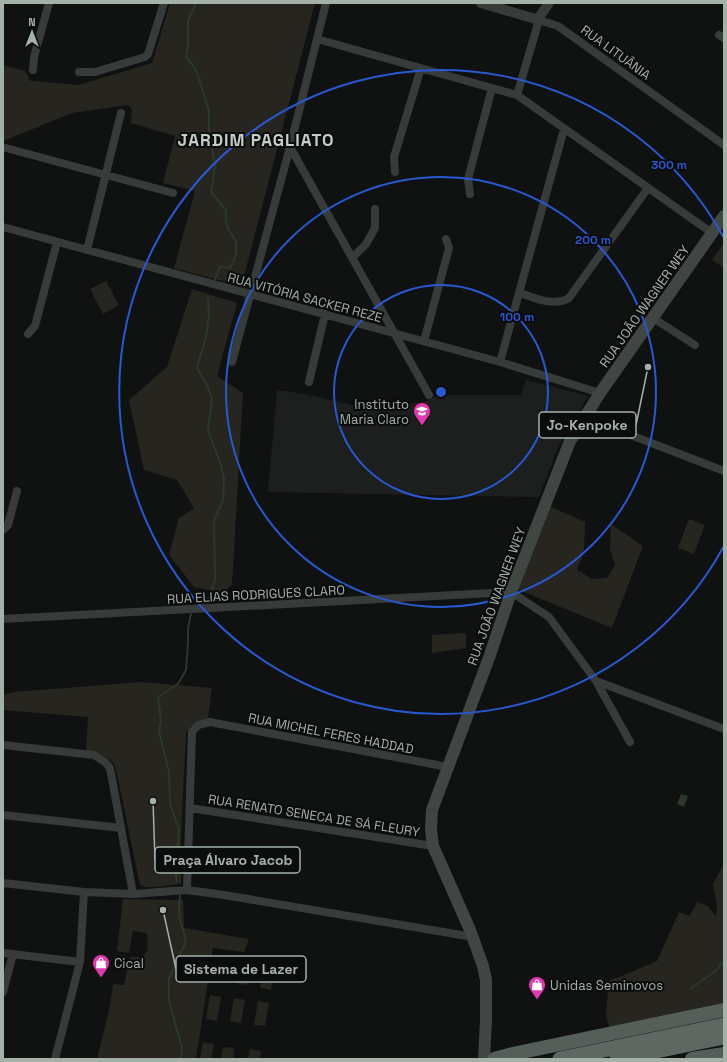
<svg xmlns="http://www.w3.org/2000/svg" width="727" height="1062" font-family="'Space Grotesk',sans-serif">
	<rect width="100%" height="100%" fill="#101211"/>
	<path fill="#1d1f1e" d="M526,380L588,396L560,443L539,497L268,492L277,390L304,394L369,409L423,402L435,397L443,395H521Z"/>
	<path fill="#26251f" d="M170,3H315L243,280L241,284L237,285L174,268L195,191L163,183L175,136L131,123L132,109L128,105L72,113L3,141V65L25,71L31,81L78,85L152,63Z
		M724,243V268L712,260Z
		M106,281L119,305L103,314L90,289Z
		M192,289L237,303L217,376L243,393L232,584L224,593L194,587L169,555L179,518L194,508L177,480L144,470L129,400L167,367Z
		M549,506L585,522L584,552L577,570L592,579L607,578L615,565L610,549L611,524L643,546L612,628L517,589Z
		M689,519L705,525L694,554L678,548Z
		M466,633V648L432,653V635Z
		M142,682L212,688L208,718L194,724L186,733L181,837V883L179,884C170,885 148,890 140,885L115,765C107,756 98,753 86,751L88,717L3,710V695L14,692Z
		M722,867H724V1005L610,1030L606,1015L609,980L622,976L657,961L679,912L690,916L697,902L708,906L716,917L717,906L713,884Z
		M123,899L183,900L184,928L249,939L244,952L213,948L196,1059H97L110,1006L113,984L124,985L130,957H142L148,950L147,933L133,931L129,953L117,951Z
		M240,960L251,962L247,985L236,983Z
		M264,964L275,966L271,990L260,988Z
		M210,995L221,997L217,1021L206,1019Z
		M234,998L245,1000L241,1023L230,1021Z
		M258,1001L269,1003L265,1026L254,1025Z
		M203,1042L214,1044L211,1059H200Z
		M223,1047L234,1048L233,1059H221Z
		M250,1049L261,1051L260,1059H248Z"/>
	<path fill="#2b392d" d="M681,794L688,796L684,807L677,804Z"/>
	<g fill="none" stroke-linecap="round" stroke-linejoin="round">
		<path stroke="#2b392d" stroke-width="2" d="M196,3L188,20V45L186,57L192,64L198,75L209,111V129L215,167L211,192L226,210C224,224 228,230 236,241V255L230,268L220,267L215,279
			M202,606L208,600L215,580L214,521L223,500L224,479L221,465L208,430L212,398L206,383L197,368L206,337L209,316L208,298
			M177,881L176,876L179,829L170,804L169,772L159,731L161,720L158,697L178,684L186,670L188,642V628L191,614
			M180,895L179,908L180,920L186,941L169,979V1001L182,1048L181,1059
			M690,989L714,972L724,961"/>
		<path stroke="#373b39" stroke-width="8" d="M719,35L724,38
			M317,39L517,95L712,233
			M33,70L34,57L49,3
			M79,72H95L145,57L148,54L164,3
			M517,95L539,20L558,26L724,145
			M290,147L429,395
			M6,148L173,193
			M395,172L394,157L421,68
			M470,194L468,179L492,88
			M3,227L500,362L600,393
			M87,250L121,113
			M352,258L366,244L375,228V209
			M520,293C535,298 554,307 569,298L648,188
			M653,318L695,345
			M28,334L35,326L57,242
			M424,341L449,248L446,239
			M232,362L290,147L326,3
			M500,362L564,129
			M309,382L325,314
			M584,417L724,471
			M3,530L8,525L17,491
			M3,619L511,592L549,617L596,681L630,742
			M596,681L724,729
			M3,745L94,755L105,762L110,768L133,894
			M190,808L433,846
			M3,815L121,828
			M3,883L84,892L133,894L187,890L224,895L473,937
			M187,890L192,732L198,725L210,722L448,767
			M3,953L80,962
			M3,992L13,954
			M55,1059L80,962L84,892"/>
		<path stroke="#373b39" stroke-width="10" d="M481,3L539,20L540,16L549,3"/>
		<path stroke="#404642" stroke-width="12" d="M484,1059L486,1020V980L483,966L470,930L433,846L431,830L432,810L490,655L511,592L570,441L600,393L724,216"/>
		<path stroke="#565e59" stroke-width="14" d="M494,1059L517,1053L724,1010
			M692,1059L724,1054"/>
		<path stroke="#5e6761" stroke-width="15" d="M560,1059L724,1025
			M617,1059L724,1037"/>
	</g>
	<g fill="none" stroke="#2a58d3" stroke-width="2">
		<circle cx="441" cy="392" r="107"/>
		<circle cx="441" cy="392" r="215"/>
		<path d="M724 546A322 322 0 1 1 724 238"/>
	</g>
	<defs>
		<symbol id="school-pin" viewBox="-11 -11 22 30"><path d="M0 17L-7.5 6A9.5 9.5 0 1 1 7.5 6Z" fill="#e238ad" stroke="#0b0d0c"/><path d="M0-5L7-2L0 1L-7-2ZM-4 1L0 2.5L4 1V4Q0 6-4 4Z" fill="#fff"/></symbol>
		<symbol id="shop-pin" viewBox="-11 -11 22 30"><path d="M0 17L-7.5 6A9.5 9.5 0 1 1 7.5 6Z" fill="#e238ad" stroke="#0b0d0c"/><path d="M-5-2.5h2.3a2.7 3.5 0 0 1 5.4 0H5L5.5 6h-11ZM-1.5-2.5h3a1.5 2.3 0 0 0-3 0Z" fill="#fff"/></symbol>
	</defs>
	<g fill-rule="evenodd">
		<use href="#school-pin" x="412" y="401" width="20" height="27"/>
		<use href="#shop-pin" x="91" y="953" width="20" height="27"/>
		<use href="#shop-pin" x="527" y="975" width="20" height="27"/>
	</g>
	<g text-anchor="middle" stroke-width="4" stroke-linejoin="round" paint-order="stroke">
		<g font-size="13" fill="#a3b1a8" stroke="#0b0d0c">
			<text transform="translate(616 52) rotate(36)" y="5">RUA LITUÂNIA</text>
			<text transform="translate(305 297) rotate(15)" y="5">RUA VITÓRIA SACKER REZE</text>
			<text transform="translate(644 306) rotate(-55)" y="5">RUA JOÃO WAGNER WEY</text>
			<text transform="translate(256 594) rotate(-3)" y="5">RUA ELIAS RODRIGUES CLARO</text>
			<text transform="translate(496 596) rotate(-70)" y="5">RUA JOÃO WAGNER WEY</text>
			<text transform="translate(331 733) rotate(11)" y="5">RUA MICHEL FERES HADDAD</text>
			<text transform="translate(314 815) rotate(9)" y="5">RUA RENATO SENECA DE SÁ FLEURY</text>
		</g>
		<g font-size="13" fill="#a3b1a8" stroke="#0b0d0c" text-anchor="start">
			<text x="409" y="409" text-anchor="end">Instituto<tspan x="409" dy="15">Maria Claro</tspan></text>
			<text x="114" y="968">Cical</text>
			<text x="550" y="990">Unidas Seminovos</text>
		</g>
		<g font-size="17" font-weight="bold" letter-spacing="1" fill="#c3cec7" stroke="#0b0d0c">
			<text x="256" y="146">JARDIM PAGLIATO</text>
		</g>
	</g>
	<circle cx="441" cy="392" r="6" fill="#2a58d3" stroke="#0b0d0c" stroke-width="2"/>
	<g font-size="12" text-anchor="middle" font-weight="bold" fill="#2a58d3" stroke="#0b0d0c" stroke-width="4" stroke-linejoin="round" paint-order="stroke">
		<text x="669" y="169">300 m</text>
		<text x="593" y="244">200 m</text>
		<text x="517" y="321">100 m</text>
	</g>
	<path fill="none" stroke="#a3b1a8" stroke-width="1.5" d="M648 367L636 425M153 801L155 860M163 910L176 969"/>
	<g fill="#a3b1a8" stroke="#0b0d0c" stroke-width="1.5">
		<circle cx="648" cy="367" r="4"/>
		<circle cx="153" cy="801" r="4"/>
		<circle cx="163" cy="910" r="4"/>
	</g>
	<g fill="#0b0d0c" stroke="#a3b1a8" stroke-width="1.5">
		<rect x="539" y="412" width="97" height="26" rx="4"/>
		<rect x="155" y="847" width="145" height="26" rx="4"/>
		<rect x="176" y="956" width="130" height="26" rx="4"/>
	</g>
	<g font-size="14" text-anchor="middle" font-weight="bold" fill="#a3b1a8">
		<text x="587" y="430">Jo-Kenpoke</text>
		<text x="228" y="865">Praça Álvaro Jacob</text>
		<text x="241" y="974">Sistema de Lazer</text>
	</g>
	<rect width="727" height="1062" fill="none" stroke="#a3b1a8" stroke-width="8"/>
	<g transform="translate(32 32)" stroke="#0b0d0c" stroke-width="3" paint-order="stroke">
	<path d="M0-3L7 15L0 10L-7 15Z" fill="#a3b1a8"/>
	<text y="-6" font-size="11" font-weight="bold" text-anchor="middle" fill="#a3b1a8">N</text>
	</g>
</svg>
